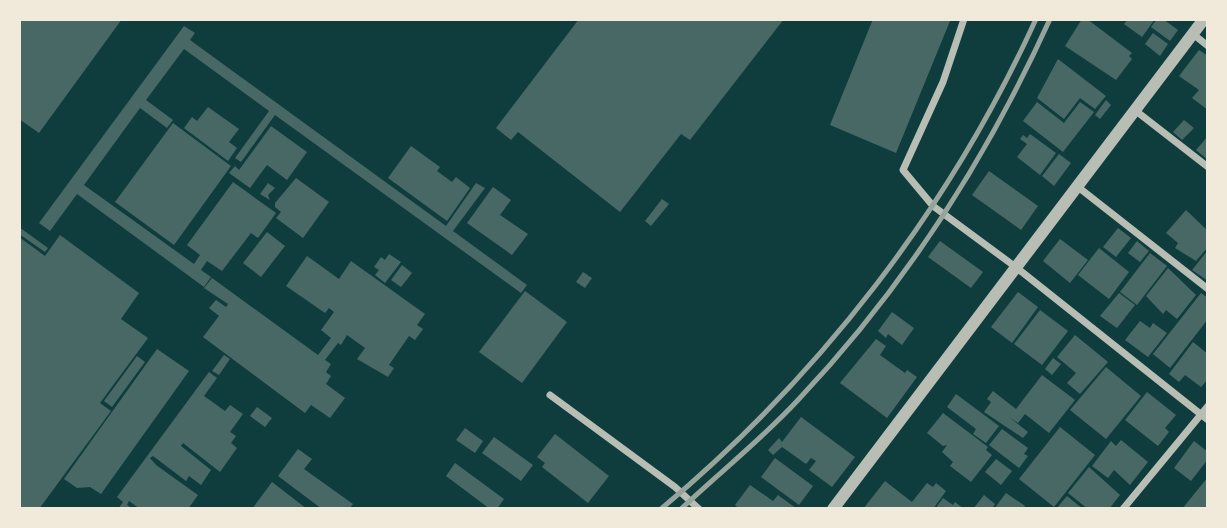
<svg xmlns="http://www.w3.org/2000/svg" width="1227" height="528" font-family="'Fira Sans',sans-serif">
	<rect width="100%" height="100%" fill="#0f3d3e"/>
	<path fill="#486865" d="M19,19H122L39,133L19,119Z
		M579,19H784L690,140L681,134L620,212L518,132L511,140L496,128Z
		M873,19L950,21L896,153L830,125Z
		M1082,19H1087L1132,53L1129,56L1132,59L1116,80L1065,46Z
		M1128,19H1155L1142,37L1124,24Z
		M1157,19H1163L1178,30L1170,41L1151,27Z
		M184,26L195,33L190,40L446,226L476,183L485,188L453,231L527,285L521,293L275,115L241,162L235,158L269,111L184,49L146,100L173,120L167,128L140,108L84,185L194,264L200,255L187,245L233,182L276,213L258,238L251,233L222,271L207,261L201,270L211,277L204,287L77,194L50,231L39,223Z
		M1153,33L1168,44L1160,56L1145,44Z
		M1199,50L1208,56V110L1192,98L1199,90L1179,76Z
		M1058,59L1106,96L1095,109L1080,98L1064,119L1037,98Z
		M1106,100L1111,105L1100,119L1095,115Z
		M1037,102L1064,123L1080,102L1094,112L1063,152L1023,121Z
		M208,107L239,129L229,142L237,148L228,161L184,128L192,117L197,121Z
		M1184,120L1194,128L1182,140L1173,132Z
		M173,123L231,166L174,245L115,202Z
		M271,126L307,152L287,180L267,165L250,188L229,173L235,166L239,170Z
		M1030,134L1056,153L1040,175L1017,157L1027,144L1020,139L1023,135L1027,138Z
		M1208,136V160L1196,150Z
		M411,146L440,167L437,171L452,182L456,177L470,188L447,221L388,178Z
		M1059,154L1071,163L1054,186L1042,176Z
		M989,171L1038,206L1021,230L972,195Z
		M296,178L329,202L303,238L276,218L281,212L275,207V203Z
		M268,183L275,188L268,195L270,200L260,194Z
		M493,187L511,200L500,215L528,234L512,255L467,223Z
		M662,199L669,204L651,226L645,221Z
		M1186,210L1208,231V247L1196,261L1175,248L1178,243L1166,233Z
		M19,227L48,248L45,252L19,234Z
		M1118,228L1131,238L1116,257L1103,247Z
		M267,232L285,246L261,277L243,263Z
		M60,235L139,293L121,319L148,338L100,403L111,411L39,509H19V237L45,256Z
		M1060,239L1088,260L1070,283L1043,261Z
		M940,241L983,272L971,288L928,257Z
		M1137,241L1149,251L1140,262L1128,253Z
		M1099,248L1129,272L1109,299L1078,275Z
		M1208,250V281L1192,270Z
		M1150,253L1167,266L1137,305L1120,292Z
		M389,254L401,262L385,283L375,275L379,270L374,267L381,257L385,260Z
		M307,256L339,279L351,261L425,314L417,325L423,329L415,340L409,336L389,365L394,368L388,377L357,359L365,348L347,335L341,345L338,343L325,360L331,364L326,372L331,376L326,384L345,398L330,418L311,405L305,413L203,337L219,316L209,308L216,300L226,307L228,304L204,288L212,278L318,355L331,338L321,330L334,312L329,308L325,313L286,286Z
		M402,265L412,273L401,287L391,280Z
		M1168,268L1196,295L1177,319L1166,310L1163,314L1146,296Z
		M583,272L592,278L585,288L576,282Z
		M525,291L567,322L522,383L479,352Z
		M1018,292L1038,307L1012,343L991,327Z
		M1119,293L1135,305L1117,328L1100,316Z
		M1201,293L1208,298V319L1170,368L1153,354Z
		M1040,310L1068,331L1042,365L1014,344Z
		M892,312L914,328L902,345L888,334L886,338L878,331Z
		M1140,321L1150,328L1153,323L1167,333L1148,357L1125,340Z
		M1075,335L1108,362L1080,394L1067,383L1076,373L1057,357Z
		M876,339L886,346L880,355L905,373L907,370L917,377L887,418L840,383Z
		M1193,342L1208,354V379L1201,387L1185,375L1179,382L1169,374Z
		M157,349L189,371L101,494L90,487L77,488L64,479Z
		M224,355L230,359L219,375L212,371Z
		M137,356L145,362L112,407L104,401Z
		M1053,358L1061,364L1052,375L1045,369Z
		M1106,367L1141,396L1106,439L1070,410Z
		M209,372L217,378L204,396L225,411L230,405L243,414L230,432L236,436L231,443L237,448L220,472L183,443L181,446L211,470L201,485L189,476L186,481L153,456L150,458L156,465L198,495L188,509H140L129,501L127,505L133,509H118L123,502L117,497Z
		M1042,375L1075,400L1049,433L1025,414L1018,423L1009,417L1028,432L1023,438L984,412L991,402L987,399L993,391L1016,409Z
		M1147,392L1176,415L1165,428L1169,432L1158,446L1125,420Z
		M956,394L999,426L986,443L973,434L976,429L947,407Z
		M257,407L272,418L265,427L250,416Z
		M943,413L988,447L986,450L992,455L971,482L950,466L953,462L942,452L947,445L943,446L927,433Z
		M801,417L855,457L832,487L809,470L816,461L811,458L806,464L782,447L773,455L768,450L779,438L782,442Z
		M1060,427L1095,455L1054,507L1019,479Z
		M465,428L483,441L475,453L456,440Z
		M1002,429L1028,448L1024,454L1028,456L1019,468L989,445Z
		M555,434L609,476L588,503L542,467L545,463L537,457Z
		M494,437L533,465L521,481L482,453Z
		M1121,440L1148,462L1130,485L1114,470L1108,478L1092,466L1111,441L1116,446Z
		M1194,441L1208,452V459L1191,481L1174,468Z
		M298,449L312,459L304,469L353,504L349,509H322L278,476Z
		M775,458L813,486L799,505L761,477Z
		M996,459L1012,471L1001,485L985,472Z
		M455,463L504,499L497,509H490L446,476Z
		M1089,467L1120,495L1109,509H1088L1068,493Z
		M1208,477V509H1182Z
		M885,481L912,502L927,483L933,487L936,483L946,491L933,509H863Z
		M272,482L307,509H252Z
		M750,485L773,501L778,495L797,509H739L735,505Z
		M1006,493L1025,506L1023,509H994Z
		M984,495L995,504L992,509H973Z
		M1067,496L1083,509H1056Z
		M943,498L953,505L955,502L964,509H935Z"/>
	<g fill="none" stroke-linecap="round" stroke-linejoin="round">
		<path stroke="#b8beb3" stroke-width="7" d="M964,19L943,82L903,170L933,206L1017,268L1208,420
			M1193,34L1208,46
			M1136,111L1208,167
			M1078,187L1208,289
			M550,395L675,487L699,509
			M1123,509L1208,406"/>
		<path stroke="#b8beb3" stroke-width="12" d="M833,509L1204,19"/>
		<path stroke="#97a49c" stroke-width="5" d="M661,509C820,376 950,208 1036,19
			M681,509C720,472 762,439 798,400C903,289 987,158 1050,19"/>
	</g>
	<rect width="1227" height="528" fill="none" stroke="#f1e9da" stroke-width="42"/>
</svg>
